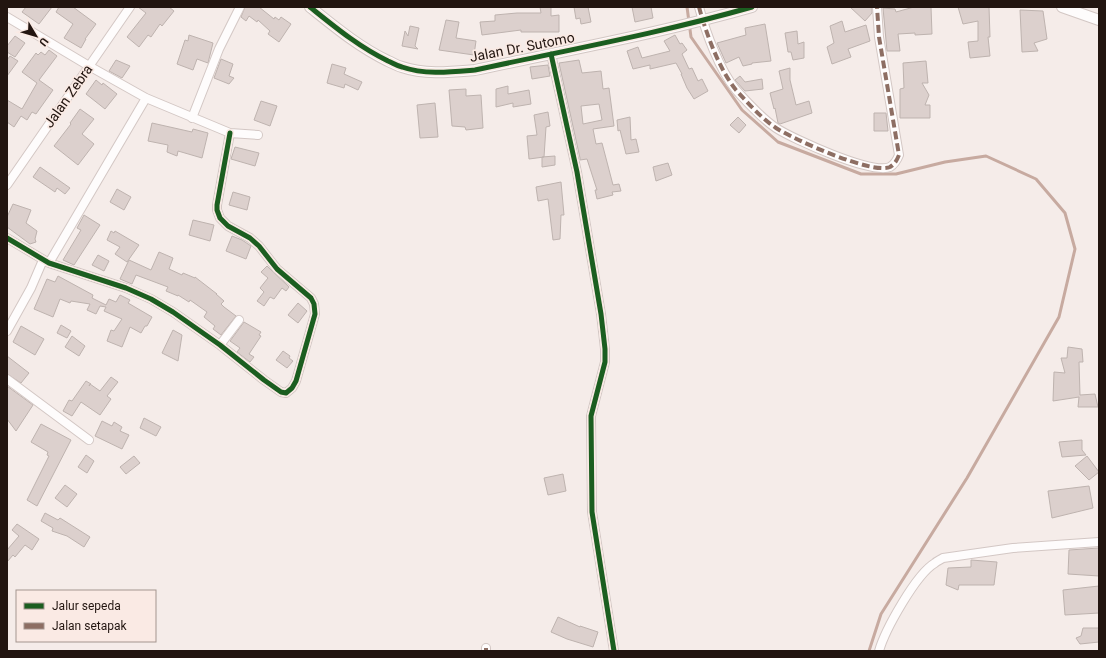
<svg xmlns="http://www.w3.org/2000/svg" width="1106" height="658" font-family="Roboto,sans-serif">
	<rect width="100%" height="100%" fill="#f5ece9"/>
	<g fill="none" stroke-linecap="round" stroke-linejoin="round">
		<path stroke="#c7aaa0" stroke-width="3" d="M687,7L691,37L742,110L778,142L861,174H896L945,162L986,156L1036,179L1065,213L1075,249L1059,317L967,478L881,614L869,651"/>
	</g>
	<path fill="#dcd0cd" stroke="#beb3af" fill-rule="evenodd" d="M26,7H52L39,24L22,12Z
		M59,7H73L96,24L85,39H86L81,48L64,38L73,24L56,12Z
		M138,7H169L174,11L162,26L160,24L151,37L148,35L139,47L127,37L146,13Z
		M245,7H259L274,19L275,17L279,20L281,17L291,24L279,42L268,34L270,31L258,20L257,22L249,16L246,21L241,17Z
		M540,7H551V16L559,15V32H521V30L482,35L480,22L495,21V15L517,13H541Z
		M574,7H588L591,22L581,24L580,18L576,19Z
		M632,7H651L653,18L635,22Z
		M850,7H872V13L865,21Z
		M914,7H931L932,34L915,35V33L898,34L900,51H887L883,8L895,9L896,12Z
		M958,7H989L990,37H988L990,56L970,58L968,42L978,41V21L963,24Z
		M1020,10L1043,11L1047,39L1034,43L1038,51L1022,52Z
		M446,20L459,22L456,38L476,41L474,55L439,50Z
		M842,21L845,32L866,25L870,41L848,49L851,57L832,64L827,47L834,43L830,26Z
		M765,24L771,61L752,63V64L743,66L739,57L726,63L717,43L746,35L745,28Z
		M410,26L419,28L415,46L418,49L402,46L405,31L408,36Z
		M797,31L798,44L804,42V58L793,60L791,52H788L785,33Z
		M189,35L213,43L208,63L197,59L193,70L177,64L185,40L188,41Z
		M675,35L680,44L682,43L687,50L682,54L689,69L692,68L698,81L702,79L708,91L694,99L687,88L681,74H682L676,63L650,69V65L633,69L627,51L638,47L642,58L670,51L664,41Z
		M15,36L25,43L15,57L7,52V46Z
		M49,50L57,56L39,80L53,90L36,114L32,112L27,120L21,116L14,127L7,122V100L22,109L37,83L22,72L36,53L38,55L41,52L45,55Z
		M10,56L18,61L7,76V60Z
		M221,59L233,64L229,76L234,78L229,84L214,78Z
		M116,60L130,66L122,78L109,71Z
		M579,60L582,73L601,71L603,89L609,88L614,126L593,129L596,144L602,143L613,185L619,184L621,191L612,192L613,195L597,199L595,190H597L587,159L580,160V158L559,63ZM599,104L602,120L583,124L581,106Z
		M926,61L928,83H922L929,95L925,105H930V118H900V89L904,88L903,63Z
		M332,64L346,68L344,74L362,82L358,90L345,84L344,88L327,83Z
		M548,65L550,76L532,79L530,67Z
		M790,68V80L796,105L809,101L812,113L780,124L778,123L775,108L774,109L770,93L783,89L779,71Z
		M740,76L745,82L762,79L763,89L745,91L735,80Z
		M96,80L102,85L103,83L117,94L105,109L86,94Z
		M508,86V94L529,90L531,104L513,107V103L496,107V89Z
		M466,89V96L481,95L483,128L466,130L465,127L452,126L449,90Z
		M261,101L277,106L270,126L254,120Z
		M435,103L438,137L420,138L417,105Z
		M80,109L94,119L82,134L94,144L78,165L54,146L71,124L70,123Z
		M548,112L550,126L546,127L544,157L529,159L527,136L537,135L534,115Z
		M874,113H886L888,131H874Z
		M630,117L631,140L636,139L639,152L626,154L620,130L618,131L617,120Z
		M738,117L746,125L739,133L730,125Z
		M152,123L192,132L193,129L208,133L202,158L178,151L177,156L167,152L168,145L148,141Z
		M235,147L259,153L255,166L231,159Z
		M555,156V165L542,167V157Z
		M668,163L672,175L656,181L653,167Z
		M40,167L70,188L65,194L57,188L55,192L33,177Z
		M561,182L564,215H561L560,239L553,240L548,199L538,201L536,187Z
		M117,189L131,197L124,210L110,202Z
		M233,192L250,197L247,210L229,205Z
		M13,204L31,210L26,223L37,231L35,239L36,242L30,244L7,227V217Z
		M84,215L100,225L74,265L63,260L81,230L77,228Z
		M193,220L214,225L210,241L189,235Z
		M111,231L114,233L115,231L139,245L127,262L115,254L120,247L107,240Z
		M232,236L242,240L251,246L246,259L226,251Z
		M159,252L173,258L169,269L182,275L183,273L195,278V277L217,294H216L224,301L221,304L224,307L236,316L221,335L213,329L215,326L204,317L207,312L190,300L189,302L178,295V296L166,291L168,287L136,275L132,284L120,279L129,260L151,270Z
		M98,255L109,261L104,271L92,265Z
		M267,266L289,287L286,291L282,288L274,299L270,297L264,306L257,301L264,292L260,288L268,278L261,272Z
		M58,276L93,295L92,298L106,305L109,299L116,302L120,295L130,300L128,303L152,317L147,326H145L141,333L130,327L122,347L107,341L111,330L114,331L122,319L104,311L106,307L100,306L96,314L87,310L90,304L71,301L70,303L60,299L53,317L34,309L47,279L55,282Z
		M298,303L307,311L298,323L288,315Z
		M244,322L261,332L259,335L261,336L249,354L254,357L250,362L237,352L240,348L230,341Z
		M61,325L71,331L67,338L57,333Z
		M21,326L44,339L35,355L13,342Z
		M173,330L182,335L178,361L162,353Z
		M72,336L85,346L79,356L65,347Z
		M1068,347L1082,349L1083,362H1079L1080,395L1095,394L1098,407H1078L1079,397L1053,401L1054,372L1065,373L1061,358H1067Z
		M283,351L290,356L289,358L293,361L287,368L276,360Z
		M7,356L29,373L21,383L7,374Z
		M111,377L118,382L107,396L111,399L100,415L81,402L72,416L63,411L69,400L72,401L86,381L91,384L89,386L90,384L100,391Z
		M7,386L33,405L16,431L7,419Z
		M144,418L161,427L156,436L140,428Z
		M102,421L112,426L114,422L122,427L120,431L129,435L122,449L95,436Z
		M41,424L71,440L37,506L27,500L49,456L47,455L48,452L31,442Z
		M1082,440V450L1086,455L1062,457L1059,442Z
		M86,455L94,461L87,473L78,467Z
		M134,456L140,463L126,474L120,467Z
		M1087,456L1099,472L1089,480L1075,466Z
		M563,474L566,491L548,495L544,478Z
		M65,485L77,494L67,507L55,498Z
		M1089,486L1093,508L1052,518L1048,491Z
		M45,513L58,520L60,518L90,537L84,547L67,536L52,531L53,528L41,521Z
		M17,524L39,539L32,550L25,545L15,557L13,555L7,562V550L19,536L12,530Z
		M1099,548V576L1068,574L1069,550Z
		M971,560L997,562L994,585H959L958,590L946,585L948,568L971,567Z
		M1099,586V613L1065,615L1063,590Z
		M558,617L580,627V626L598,632L593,647L567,639L551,632Z
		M1083,628H1099V642L1080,644L1076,638L1081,636Z"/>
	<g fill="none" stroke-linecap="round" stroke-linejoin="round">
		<defs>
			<path id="minor" d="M699,7C706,33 719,69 736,90C748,103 761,118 776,128C793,139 872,175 890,167C895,164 897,160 899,155L879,37L877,7
				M7,17L89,66L146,98L230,133L258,135
				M551,54L577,172L601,314L605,349V362L591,416L592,512L614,651
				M192,118L219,49L240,7
				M7,185L130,7
				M7,238L49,263L126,288L151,299L173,312L220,345L264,380L281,392L286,393L292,388L296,381L315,314L314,304L311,298L277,269L259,246L250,238L228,226L220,218L217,210V205L230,133
				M49,263L146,98
				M7,331L31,288L43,260
				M220,345L239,320
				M7,379L89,440
				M486,648V651
				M879,651C885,630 916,574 935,563C937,561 940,560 943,558L1013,548L1099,542"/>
			<path id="tertiary" d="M310,7C335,27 359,47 388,61C393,63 397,66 402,67C425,75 451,72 475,70C568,50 661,33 752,7
				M1062,7L1099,20"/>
		</defs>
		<use href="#minor" stroke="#d3c7c4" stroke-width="10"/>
		<use href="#tertiary" stroke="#d3c7c4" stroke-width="12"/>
		<use href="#minor" stroke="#fefcfc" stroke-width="8"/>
		<use href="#tertiary" stroke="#fefcfc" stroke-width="10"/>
		<path stroke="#8d6e63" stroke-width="4" stroke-dasharray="8 4" stroke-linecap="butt" d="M699,7C706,33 719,69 736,90C748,103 761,118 776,128C793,139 872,175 890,167C895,164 897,160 899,155L879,37L877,7
			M486,648V651"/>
		<defs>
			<path id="cycleway" d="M310,7C335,27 359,47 388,61C393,63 397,66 402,67C425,75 451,72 475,70C568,50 661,33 752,7
				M551,54L577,172L601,314L605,349V362L591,416L592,512L614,651
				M7,238L49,263L126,288L151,299L173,312L220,345L264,380L281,392L286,393L292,388L296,381L315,314L314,304L311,298L277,269L259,246L250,238L228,226L220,218L217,210V205L230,133"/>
		</defs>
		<use href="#cycleway" stroke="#faeae4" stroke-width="8"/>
		<use href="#cycleway" stroke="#1b5e20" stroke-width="5"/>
	</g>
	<g text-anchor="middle" stroke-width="3.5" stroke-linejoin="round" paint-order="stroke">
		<g font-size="14" fill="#221510" stroke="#faeae4">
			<text transform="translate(522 47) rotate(-11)" y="5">Jalan Dr. Sutomo</text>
			<text transform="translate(68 96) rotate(-55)" y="5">Jalan Zebra</text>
		</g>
	</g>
	<rect width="1106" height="658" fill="none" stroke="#221510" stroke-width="16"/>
	<rect x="16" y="590" width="140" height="52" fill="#faeae4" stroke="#a4958f"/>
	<rect x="24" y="603" width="20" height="6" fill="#1b5e20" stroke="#a4958f"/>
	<text x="52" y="610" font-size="12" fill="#221510">Jalur sepeda</text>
	<rect x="24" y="623" width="20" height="6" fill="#8d6e63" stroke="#a4958f"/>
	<text x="52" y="630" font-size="12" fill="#221510">Jalan setapak</text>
	<g transform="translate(36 36) rotate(128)" stroke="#faeae4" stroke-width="3" paint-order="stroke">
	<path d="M0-3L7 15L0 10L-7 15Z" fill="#221510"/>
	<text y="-6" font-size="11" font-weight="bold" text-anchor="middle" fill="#221510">U</text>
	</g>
</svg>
